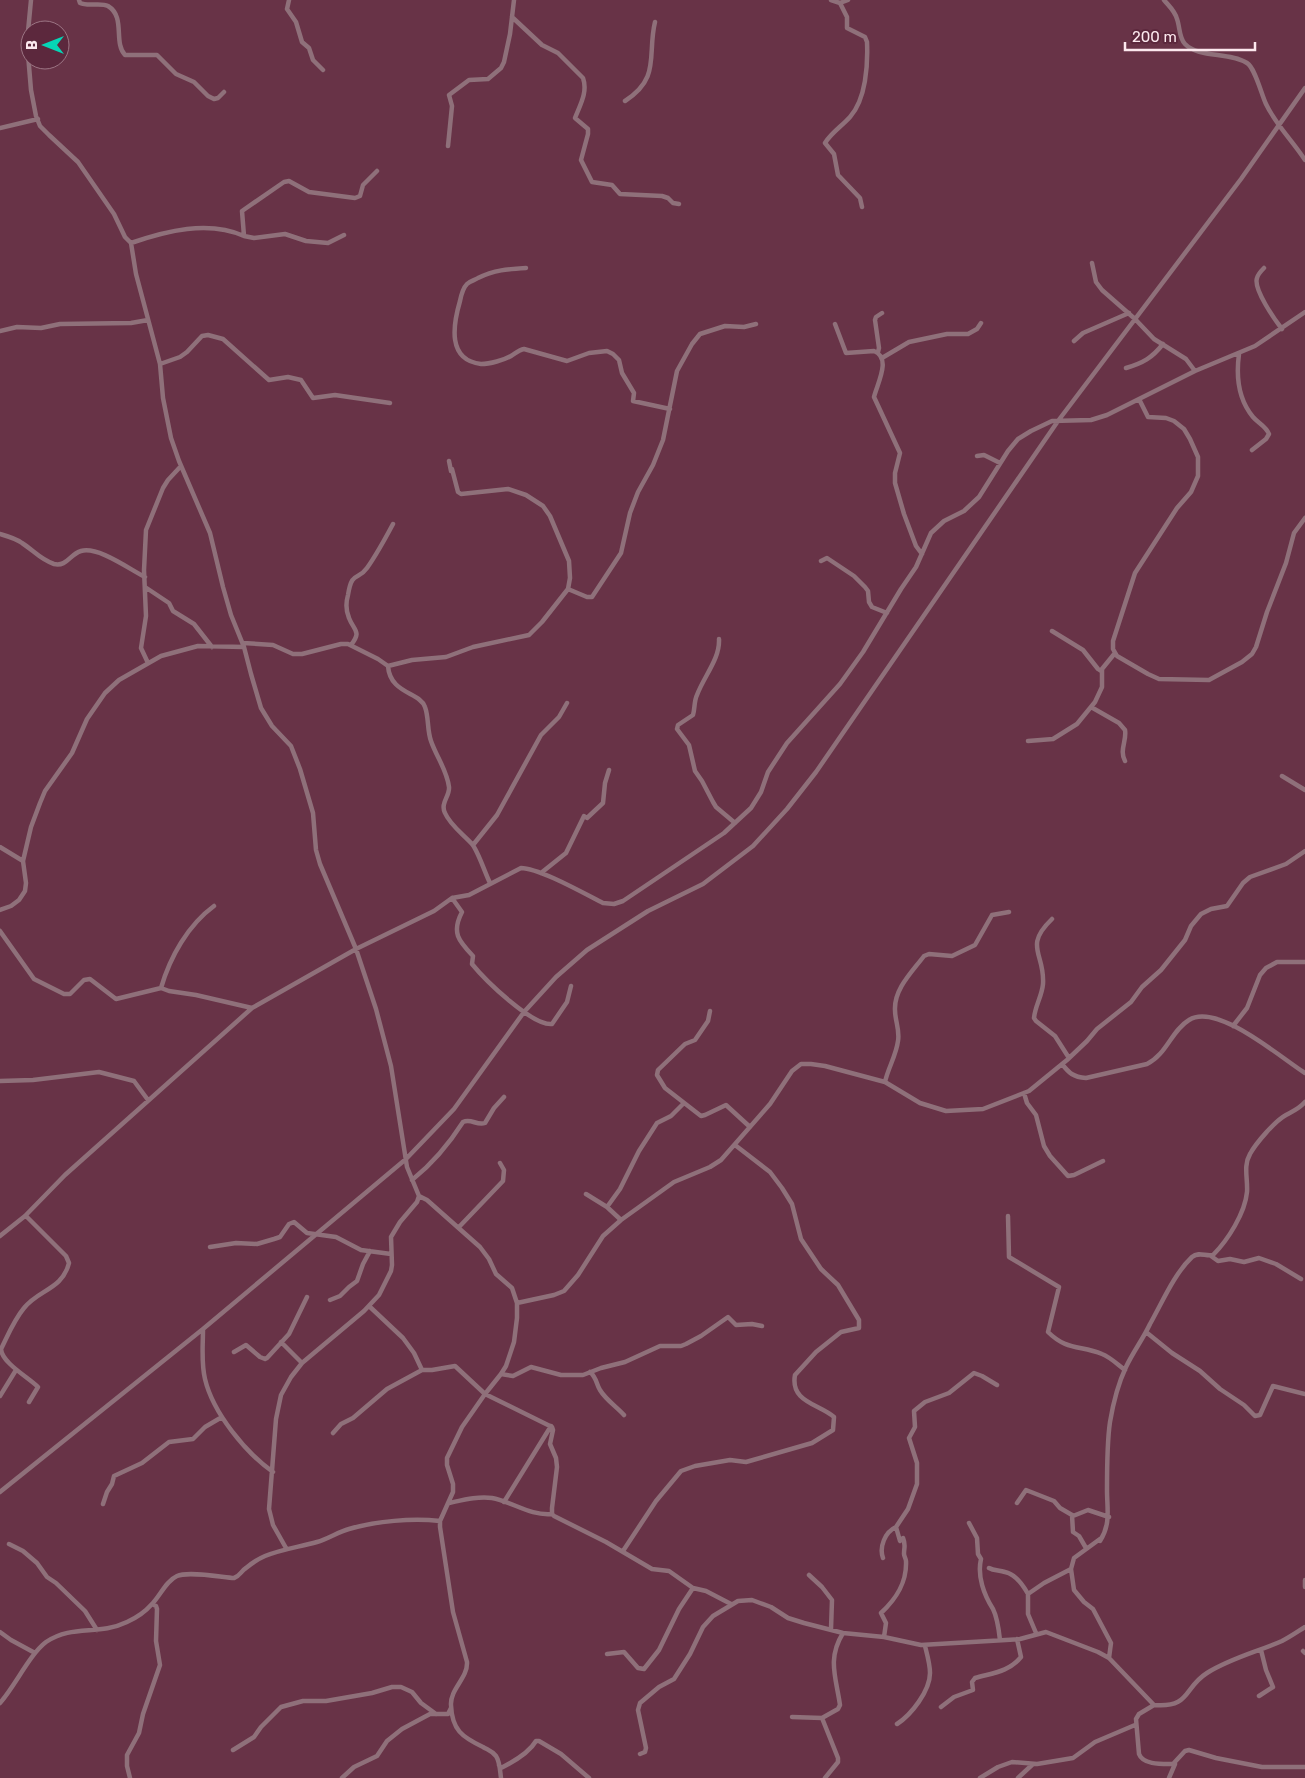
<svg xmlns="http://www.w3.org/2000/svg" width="1305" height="1778" font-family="Rubik,sans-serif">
	<rect width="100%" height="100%" fill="#683347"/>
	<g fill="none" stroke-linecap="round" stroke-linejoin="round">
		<path stroke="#8f707a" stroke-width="4.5" d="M31,0L27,42L31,90L36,116L40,126L49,135L78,162L114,214L125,237L131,243L136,274L160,364L163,398L171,438L179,461L210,533L223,587L231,615L244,647L251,674L261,708L272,726L291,746L300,769L313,813L316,850L320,864L356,949L376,1009L391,1066L407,1167L419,1196L417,1202L400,1222L391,1237L392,1265L391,1271L379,1295L364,1311L302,1363L291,1377L281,1395L276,1419L269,1509L273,1525L286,1548
			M79,0L80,3C89,7 100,2 108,6C126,17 113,42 125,55H157L176,74L194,82L208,96L214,99L218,98L224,92
			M289,0L287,9L296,22L302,42L309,48L313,60L323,70
			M831,0L840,3L848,0
			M1164,0C1169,6 1175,11 1177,19C1180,27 1179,38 1185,44C1198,58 1230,52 1247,63C1255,68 1261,93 1266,104C1276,125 1292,140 1305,160
			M840,3L847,17V28L865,37L867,42C868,65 866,99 850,117C842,126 831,133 825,143L834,154L838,175L860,198L862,207
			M512,17L542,45L558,53L583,78C588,92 580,105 575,118L588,129V134L581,160L592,182L612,185L620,194L662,196L668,198L673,203L679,204
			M625,101C661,78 647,55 655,22
			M0,128L38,119
			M448,146L452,106L449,95L469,80L488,79L501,68L504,62L510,34L514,0
			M244,236L254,238L285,234L306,241L328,243L344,235
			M131,243C166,231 208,220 244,236L242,211L284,182L289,181L309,192L355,198L360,196L363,185L377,171
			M1092,263L1096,282L1102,290L1135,319L1154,339L1186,359L1195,371
			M526,268C508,269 494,270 478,278C475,280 470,281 467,284C463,288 461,296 460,301C453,325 447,360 481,364C490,364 504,360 511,356C516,353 519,350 524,349L567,361L589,353L607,351L613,354L619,360L622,373L634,393L633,401L670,409
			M1264,268C1261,271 1258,274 1257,278C1253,289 1275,320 1282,329
			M835,324L846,353L874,351C892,358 877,384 874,397L900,453L895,473V483L904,514L916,546L922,554
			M0,331L17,327L41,328L60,324L131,323L148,320
			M1074,341L1083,333L1129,313
			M878,352L879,348L875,320L876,317L882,313
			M1239,354C1236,376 1238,399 1253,417C1258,423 1266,426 1269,434L1266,439L1252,450
			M882,358L909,342L947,334H968L977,329L981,323
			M160,364L180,357L187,352L202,336L208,335L223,339L269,380L288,377L301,380L313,398L335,395L390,403
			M1126,368C1143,363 1152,358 1163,344
			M1139,399L1148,417L1166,418L1174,421L1184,429L1190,439L1198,457V476L1191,492L1177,508L1135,573L1113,641V649L1117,656L1148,674L1159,679L1209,680L1242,662L1252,654L1256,647L1267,612L1286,563L1294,533L1305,518
			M977,456L984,455L1000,463
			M449,461L451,471L452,469L458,492L461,494L508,489L526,495L543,506L550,516L569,561L570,578L568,589
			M0,534C7,536 15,538 22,543C33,550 41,560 54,564C67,567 70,554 81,551C98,546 129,569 145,577
			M821,561L827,558L854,576L865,587L868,591L869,602L872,607L887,613
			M145,587L169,603L173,611L194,624L212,647
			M1052,631L1083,650L1098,669L1101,671
			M719,639C720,659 704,676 697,695C694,701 695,708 693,715L678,725L677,729L689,745L695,771L702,781L713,802L716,807L735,823
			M243,643L273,645L293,654H302L341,644H348L378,659L388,666L412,660L446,657L473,647L529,635L542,622L568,589L587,597H592L621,553L630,513L638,492L653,465L663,440L677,371L692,344L700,334L725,326L744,327L756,324
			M351,645C362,631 354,631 349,618C346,611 346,602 348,595C352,570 358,581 367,568C377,554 385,539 393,524
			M148,663L141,648L146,616L144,570L146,530L163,488L168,480L181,466
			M388,666C390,694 420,692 425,707C429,718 427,730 431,741C436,756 447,770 449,787C450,796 440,803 445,813C450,825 463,834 472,844C478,851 485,873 490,883
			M1091,707L1119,723L1125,730C1127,741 1119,750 1125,761
			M1028,741L1053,739L1077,724L1095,702L1102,687V669L1115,653
			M1282,776L1305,790
			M473,845L497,815L541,735L559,717L567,703
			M0,847L23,861
			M541,873L566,853L584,816L587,818L603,803L605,783L609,770
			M452,898L462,912C451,933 459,941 473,956L472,964C485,980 532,1026 552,1024L567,1002L571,986
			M0,910L11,906L19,900L25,891L26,883L23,861L31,827L40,803L45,791L72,753L87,719L105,693L119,680L161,656L198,646L244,647
			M1052,919C1023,947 1045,953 1043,984C1042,996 1035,1006 1034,1018L1036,1021L1055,1036L1069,1058
			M0,931L34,979L64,994H70L84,980L90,979L116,999L161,988L169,991L196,995L252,1008
			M161,988C170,957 188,925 214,906
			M710,1011L708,1021L695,1040L685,1044L658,1070L657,1075L665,1088L701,1116L705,1115L726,1105L750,1127
			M1233,1026L1247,1008L1260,975L1266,968L1277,962H1305
			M1062,1064C1069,1073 1073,1077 1086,1078L1147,1064C1167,1054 1171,1031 1189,1020C1217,1002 1281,1058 1305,1073
			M0,1081L33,1080L99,1072L134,1081L148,1100
			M885,1082C888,1068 896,1056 898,1041C900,1030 895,1021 895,1010C894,989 912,972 924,956L929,954L952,956L975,945L992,915L1009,912
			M1024,1093L1027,1103L1036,1115L1044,1146L1050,1156L1068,1176L1074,1175L1103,1161
			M412,1180C432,1164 449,1144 463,1122C471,1118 477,1126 485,1123L494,1108L504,1097
			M586,1194L607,1207L621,1220
			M419,1196L427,1200L480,1247L489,1259L496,1274L512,1288L517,1303V1318L514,1342L506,1366L501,1374L485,1394L462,1427L447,1458V1465L453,1484V1492L440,1521V1527L453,1612L467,1662C468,1678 450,1689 451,1705C452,1730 462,1737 483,1747C488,1750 492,1751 496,1756C500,1762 500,1771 501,1778
			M607,1207L620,1189L639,1151L657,1123L671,1116L684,1103
			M26,1216L66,1256L69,1263C62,1290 39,1289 24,1308C14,1320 8,1335 1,1349C2,1363 28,1377 38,1387L29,1402
			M1008,1216L1009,1257L1059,1287L1048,1332C1067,1351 1081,1345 1102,1354C1110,1357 1117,1364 1125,1370
			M459,1227L503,1181L504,1170L500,1163
			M0,1236L25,1216L65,1175L252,1008L356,949L434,911L452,898L469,895L521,868C539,868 585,894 603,903L614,904L623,901L724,833L751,808L761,792L768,772L787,743L840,684L863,652L901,589L916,567L931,533L944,521L964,511L979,497L1008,451L1018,439L1031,431L1052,421L1091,420L1107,415L1195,371L1255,346L1305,312
			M210,1247L236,1243L257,1244L274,1239L280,1237L289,1224L294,1222L307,1233L336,1237L361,1250L391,1254
			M1211,1256L1218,1261L1230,1259L1244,1262L1259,1258L1276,1264L1301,1279
			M330,1300L340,1296L349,1287L357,1281L363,1264L370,1251
			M517,1303L554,1295L564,1291L578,1275L603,1236L621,1220L674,1182L710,1167L721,1160L770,1104L792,1071L801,1064H811L825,1066L885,1082L920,1103L946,1111L983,1109L1029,1091L1067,1060L1087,1041L1097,1029L1131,1002L1142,987L1161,970L1185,940L1191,926L1201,914L1211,909L1227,906L1243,883L1250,877L1286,864L1305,851
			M369,1306L403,1338L414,1353L422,1370H432L455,1366L485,1394L552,1427L553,1430L550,1444L556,1458L557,1467L552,1508V1514L554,1516L606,1542L652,1569L669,1571L693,1588L706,1591L731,1604
			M203,1329C203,1346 201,1363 205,1379C213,1413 246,1453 273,1472
			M1146,1332L1172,1353L1200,1371L1220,1389L1244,1405L1255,1416L1260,1415L1273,1386L1305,1394
			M281,1342L302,1363
			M234,1352L246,1345L260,1357L265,1359L267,1358L289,1334L307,1297
			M590,1372C597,1378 596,1384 600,1390C606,1400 617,1407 624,1415
			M501,1374L513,1376L531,1367L561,1375H583L601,1368L625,1362L660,1346H681L686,1344L701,1336L728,1317L736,1325L752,1324L762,1326
			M0,1396L16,1370
			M333,1433L341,1424L353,1418L387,1389L422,1370
			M0,1492L203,1329L406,1159L454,1109L524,1012L556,977L587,950L648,911L703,884L753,846L787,809L816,772L1058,421L1241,179L1305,88
			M504,1502L551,1426
			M449,1503C463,1500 478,1496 492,1498C513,1502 530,1516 552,1514
			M1017,1503L1026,1490L1054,1501L1060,1508L1072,1515L1073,1532L1079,1536L1086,1548
			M103,1504L107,1492L112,1484L114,1476L142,1463L169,1442L193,1439L205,1427L222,1417
			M1073,1516L1088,1510L1109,1517
			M969,1523L977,1538L978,1554L981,1559C977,1576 984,1595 993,1609C997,1617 999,1631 1000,1640
			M9,1544L23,1551L37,1563L47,1577L56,1583L85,1611L97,1630
			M623,1551L656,1501L681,1471L695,1466L730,1460L746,1462L812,1443L833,1430L834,1417C819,1404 790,1402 795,1375L816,1352L841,1332L859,1328V1320L838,1285L821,1269L801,1239L792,1204L782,1188L770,1172L735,1145
			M883,1558C879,1547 885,1532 896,1527
			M989,1568C994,1571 999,1570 1005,1572C1015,1574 1023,1585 1028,1594
			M1071,1569L1074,1590L1084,1602L1093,1609L1111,1643L1109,1658
			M809,1575L822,1587L832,1600L831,1629
			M1305,1580V1587
			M0,1632L11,1640L35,1653
			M1036,1633L1028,1614V1594L1044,1583L1071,1569L1074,1558L1100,1539V1541C1111,1524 1107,1509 1107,1490C1107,1470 1107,1442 1110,1422C1113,1404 1118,1384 1126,1367C1133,1352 1143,1339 1150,1324C1162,1303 1174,1274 1192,1257C1199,1251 1206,1257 1213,1255C1228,1240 1245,1213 1247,1192C1248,1179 1243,1166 1250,1154C1256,1143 1275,1121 1286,1115C1293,1111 1299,1109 1305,1102
			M884,1637L886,1623L881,1613C896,1599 907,1583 906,1561C906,1559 904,1556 904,1554C904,1547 906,1545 903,1538L900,1541L896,1527L908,1509L917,1484V1463L909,1438L915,1427L914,1411L925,1402L949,1393L974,1373L982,1376L997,1385
			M1303,1651L1305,1653
			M607,1654L624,1652L638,1668L644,1669L659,1650L679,1609L693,1588
			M1259,1696L1273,1687L1266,1670L1261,1650
			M0,1703C15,1686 30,1654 46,1642C73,1624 98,1636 127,1622C136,1618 145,1612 152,1604C160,1596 166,1581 177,1576C188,1571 221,1577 234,1578C240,1576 241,1571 246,1568C252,1563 258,1559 265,1556C282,1549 299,1547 317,1542C328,1539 338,1532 349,1529C376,1521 412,1518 440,1521
			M1154,1705L1139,1714L1136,1719L1139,1754C1143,1765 1162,1764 1173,1764L1185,1751L1189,1750L1216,1758L1262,1767H1305
			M941,1707L954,1697L973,1690L972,1682L975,1678C992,1673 1009,1672 1021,1657L1017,1639
			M792,1717L822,1718
			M897,1724C911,1715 930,1691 930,1673C930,1664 927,1654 925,1646
			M233,1750L254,1737L261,1727L281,1707L303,1701H326L372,1693L392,1687H401L412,1692L421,1703L436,1714
			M640,1754L645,1752L646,1748L638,1710L640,1703L659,1687L674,1679L690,1654L703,1627L713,1616L738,1601L752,1600L760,1603L771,1607L788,1618L804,1623L843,1633L884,1637L921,1645L1006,1640L1020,1639L1046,1632L1098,1652L1109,1658L1154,1705C1191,1708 1183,1688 1207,1673C1231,1658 1257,1652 1282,1641C1290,1637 1297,1632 1305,1627
			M499,1765L501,1768C513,1762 529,1753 536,1741H539L561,1754L589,1778
			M130,1778L127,1766V1755L139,1733L143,1714L160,1665L156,1641L157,1609L156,1606L152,1604
			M342,1778L354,1767L377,1756L387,1741L402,1729L430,1714H448L451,1708
			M825,1778L838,1762V1758L822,1718L838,1709L840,1705C836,1677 827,1659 843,1633
			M980,1778L998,1767L1012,1762L1037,1764L1073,1758L1095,1742L1135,1725
			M1018,1778L1033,1764
			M1169,1778L1175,1764"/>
	</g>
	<g transform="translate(45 45) rotate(270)"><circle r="24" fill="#5c283d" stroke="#9c7584"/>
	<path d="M0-4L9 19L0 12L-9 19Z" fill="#06d5b6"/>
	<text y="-8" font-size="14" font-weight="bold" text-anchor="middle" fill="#fce8ee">B</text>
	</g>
	<path d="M1125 42v8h130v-8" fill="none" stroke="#fce8ee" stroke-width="2.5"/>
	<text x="1132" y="42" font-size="15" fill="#fce8ee" stroke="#5c283d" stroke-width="4" paint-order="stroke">200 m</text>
</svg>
